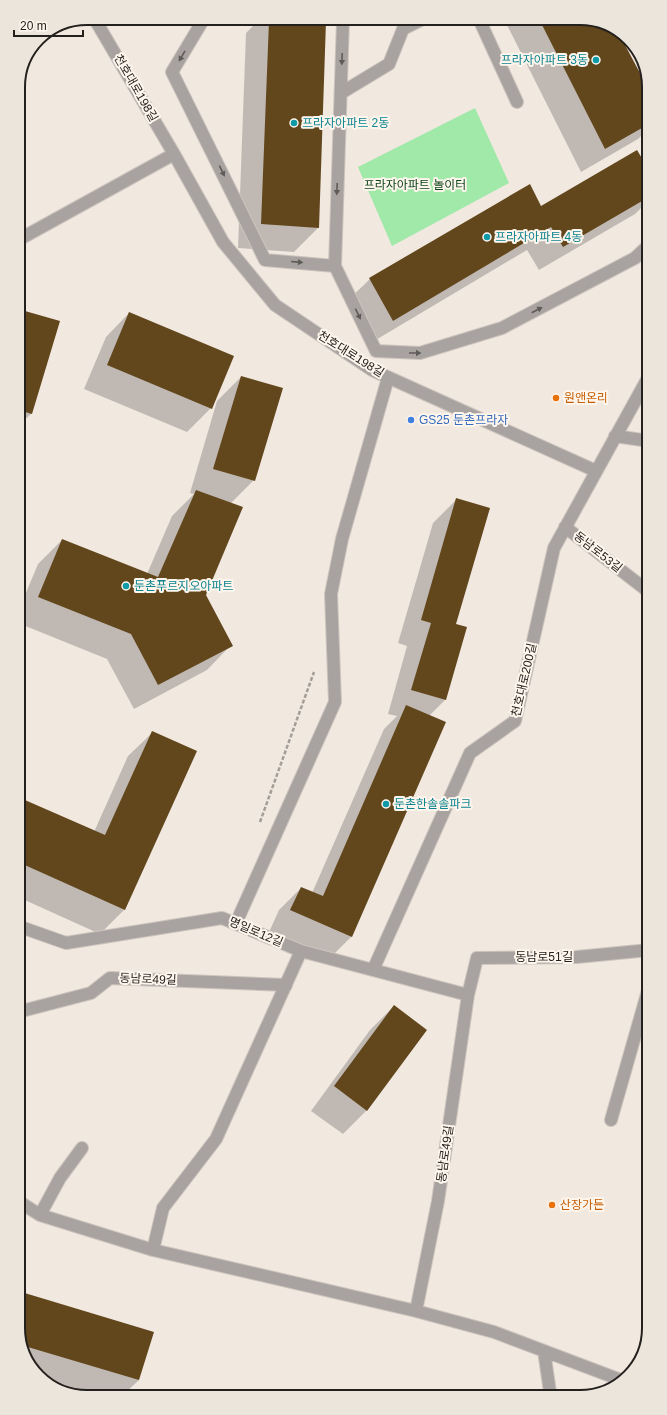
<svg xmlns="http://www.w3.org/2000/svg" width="667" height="1415" font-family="Arial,'Noto Sans KR',sans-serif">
	<rect width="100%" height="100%" fill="#f1e8e0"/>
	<path fill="#a0e9a8" d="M475,108L509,183L392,246L358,167Z"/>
	<path fill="#0003" d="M585,18L649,92V128L638,139L581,172L504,19Z
		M258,21H325L318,228L294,252L238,248L246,33Z
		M649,172V200L635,214L539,270L527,250L369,344L346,302L370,279L540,208Z
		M18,310L31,414L18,426Z
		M129,313L211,408L187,432L84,389L106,337Z
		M241,377L254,480L231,503L205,595L231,645L207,670L134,709L107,659L18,623V612L38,564L62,540L147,574L172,516L194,494L190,493L217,401Z
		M457,499L455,624L445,700L429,716L351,937L329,959L269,932L279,910L301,888L312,893L384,729L397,716L388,714L407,646L398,643L433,523Z
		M153,732L196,751L124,910L100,934L18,897V798L94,832L128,756Z
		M394,1006L367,1110L343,1134L311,1111L370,1030Z
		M18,1292L139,1380L122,1396L92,1397L47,1383L23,1354L18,1328Z"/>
	<path fill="#62461c" d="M559,18H585L617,30L649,90V124L605,149L539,19Z
		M269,21H326L319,228L261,224Z
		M637,150L649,170V197L563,247L551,227L393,321L369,278L530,184L541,206Z
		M18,309L60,321L32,414L18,410Z
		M129,312L234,356L212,409L107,365Z
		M241,376L283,388L255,481L213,469Z
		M196,490L243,507L206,595L233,646L158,685L131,634L38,597L62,539L158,577Z
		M456,498L490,508L456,624L467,627L446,700L411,690L431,623L421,620Z
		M406,705L446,722L352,937L290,910L301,887L323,896Z
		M152,731L197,751L125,910L18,862V797L105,835Z
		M394,1005L427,1030L367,1111L334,1086Z
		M18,1291L154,1332L139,1380L21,1345L18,1328Z"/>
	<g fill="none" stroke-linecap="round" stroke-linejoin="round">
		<defs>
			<path id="service" d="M18,1012L91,993L110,978L286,985"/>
			<path id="minor" d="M479,19L517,102
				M343,20L335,266L376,351L420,353L502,328L635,258L649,245
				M202,22L172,72L265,260L335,266
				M97,23L174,154L223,242L275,305L372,370L596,471
				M341,93L389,64L403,29L421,20
				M18,240L174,154
				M615,436L649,441
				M565,527L649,592
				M236,923L335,702L331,594L342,539L388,378
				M18,926L66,943L222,918L301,951L468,995
				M373,970L470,753L515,721L554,548L649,376
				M611,1120L649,987
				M18,1201L40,1215L153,1250L416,1311L494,1332L621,1380
				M40,1215L60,1178L82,1148
				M153,1250L163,1208L216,1139L301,951
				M416,1311L438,1201L468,995L477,958L577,957L649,950
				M544,1351L550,1392"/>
		</defs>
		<use href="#service" stroke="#ccc4bd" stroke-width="14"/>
		<use href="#minor" stroke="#ccc4bd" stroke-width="14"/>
		<path stroke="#a49e98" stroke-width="2.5" stroke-dasharray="4 2" stroke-linecap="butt" d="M260,822L314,672"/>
		<use href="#service" stroke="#a8a3a0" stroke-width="12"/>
		<use href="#minor" stroke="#a8a3a0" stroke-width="12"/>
	</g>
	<defs><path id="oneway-solid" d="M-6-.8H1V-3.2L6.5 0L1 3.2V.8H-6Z"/></defs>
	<g fill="#5f5b58">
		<use href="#oneway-solid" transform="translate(182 56) rotate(120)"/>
		<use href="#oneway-solid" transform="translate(342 59) rotate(92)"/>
		<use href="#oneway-solid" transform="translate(222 171) rotate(64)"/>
		<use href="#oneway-solid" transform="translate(337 189) rotate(92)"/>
		<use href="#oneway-solid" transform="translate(297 262) rotate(5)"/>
		<use href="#oneway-solid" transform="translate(537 310) rotate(-28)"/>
		<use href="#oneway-solid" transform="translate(358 314) rotate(64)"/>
		<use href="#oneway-solid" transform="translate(415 353)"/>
	</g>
	<g fill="#0f9aa8" stroke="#fef6ed" stroke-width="1.5">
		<circle cx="596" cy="60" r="4"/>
		<circle cx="294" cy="123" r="4"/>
		<circle cx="487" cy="237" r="4"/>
		<circle cx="126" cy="586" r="4"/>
		<circle cx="386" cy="804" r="4"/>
	</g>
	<g fill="#e8710a" stroke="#fef6ed" stroke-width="1.5">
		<circle cx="556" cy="398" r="4"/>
		<circle cx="552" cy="1205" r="4"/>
	</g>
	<circle fill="#3f7fe0" stroke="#fef6ed" stroke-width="1.5" cx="411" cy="420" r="4"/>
	<g text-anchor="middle" stroke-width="4" stroke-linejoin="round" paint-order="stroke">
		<g font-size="12" fill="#0d838f" stroke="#fef6ed" text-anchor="start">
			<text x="588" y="64" text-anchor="end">프라자아파트 3동</text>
			<text x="302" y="127">프라자아파트 2동</text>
			<text x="495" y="241">프라자아파트 4동</text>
			<text x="134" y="590">둔촌푸르지오아파트</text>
			<text x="394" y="808">둔촌한솔솔파크</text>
		</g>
		<g font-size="12" fill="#23201d" stroke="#fef6ed">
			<text transform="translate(136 88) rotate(60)" y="4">천호대로198길</text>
			<text transform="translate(351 354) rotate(32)" y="4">천호대로198길</text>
			<text transform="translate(598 552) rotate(38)" y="4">동남로53길</text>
			<text transform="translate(524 680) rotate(-77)" y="4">천호대로200길</text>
			<text transform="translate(256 932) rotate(23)" y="4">명일로12길</text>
			<text x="544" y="961">동남로51길</text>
			<text transform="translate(148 979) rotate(2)" y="4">동남로49길</text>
			<text transform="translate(445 1154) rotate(-82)" y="4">동남로49길</text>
		</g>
		<g font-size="12" fill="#0e431a" stroke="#fef6ed">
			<text x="415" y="189">프라자아파트 놀이터</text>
		</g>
		<g font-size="12" fill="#c56008" stroke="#fef6ed" text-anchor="start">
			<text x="564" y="402">원앤온리</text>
			<text x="560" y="1209">산장가든</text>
		</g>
		<g font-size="12" fill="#366cbe" stroke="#fef6ed" text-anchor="start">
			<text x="419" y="424">GS25 둔촌프라자</text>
		</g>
	</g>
	<path d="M0 0H667V1415H0ZM87 25H580A62 62 0 0 1 642 87V1328A62 62 0 0 1 580 1390H87A62 62 0 0 1 25 1328V87A62 62 0 0 1 87 25Z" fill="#ece5dc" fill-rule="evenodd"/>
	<path fill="none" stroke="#23201d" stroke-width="2" d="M87 25H580A62 62 0 0 1 642 87V1328A62 62 0 0 1 580 1390H87A62 62 0 0 1 25 1328V87A62 62 0 0 1 87 25Z"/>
	<path d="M14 30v6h69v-6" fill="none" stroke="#23201d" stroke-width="2"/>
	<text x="20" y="30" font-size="12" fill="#23201d" stroke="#fef6ed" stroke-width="3" paint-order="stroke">20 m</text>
</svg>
